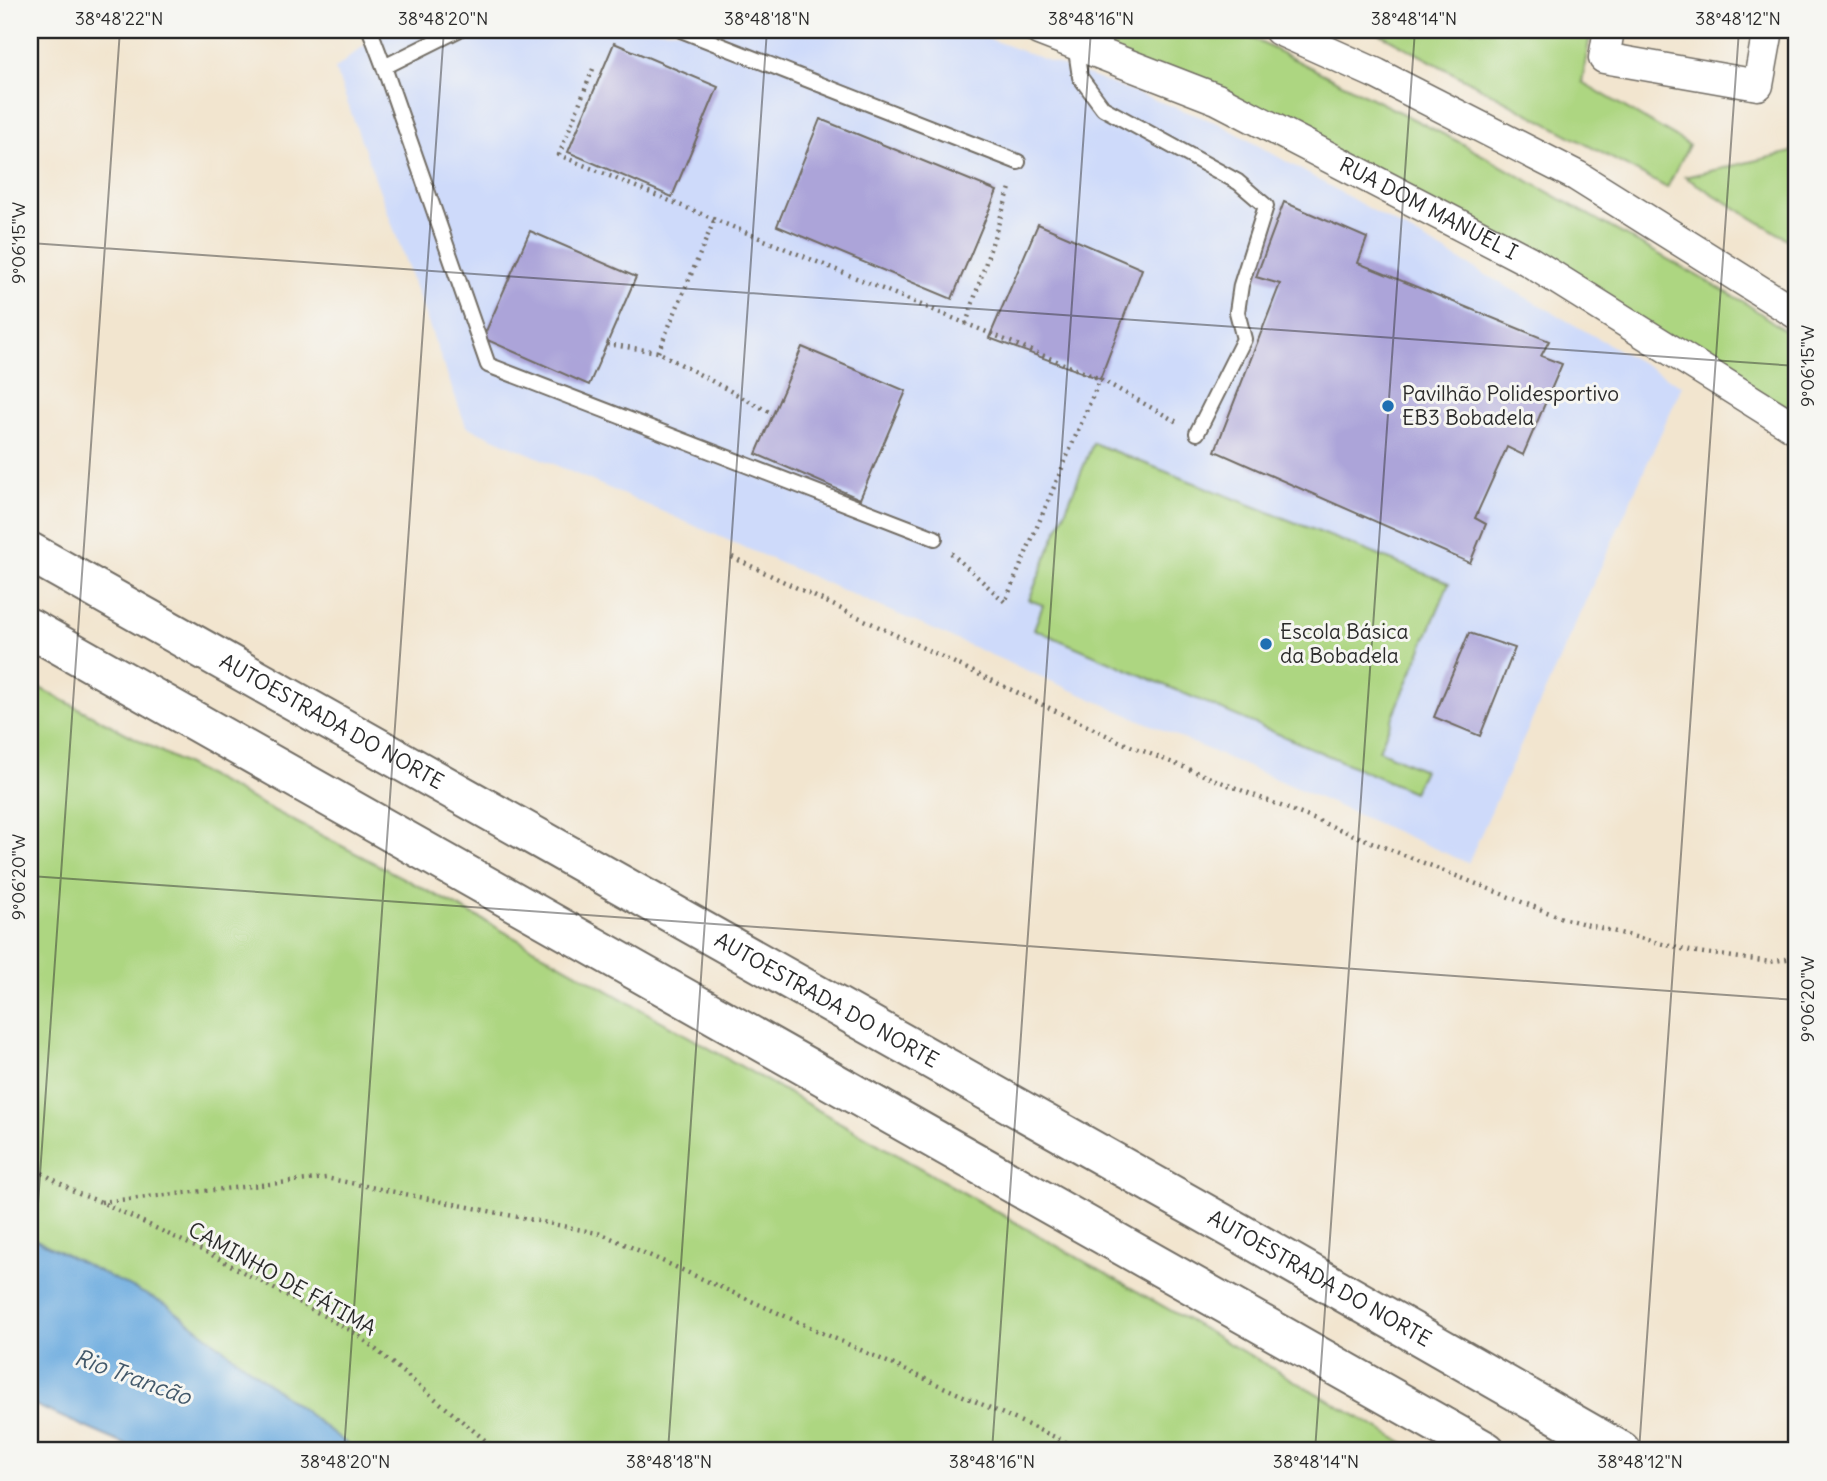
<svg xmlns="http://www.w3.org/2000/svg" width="1827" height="1481" font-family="Delius,sans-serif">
	<rect width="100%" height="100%" fill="#f6f6f2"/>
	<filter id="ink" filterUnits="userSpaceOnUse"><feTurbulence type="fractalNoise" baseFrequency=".0143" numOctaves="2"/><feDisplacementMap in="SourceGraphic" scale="14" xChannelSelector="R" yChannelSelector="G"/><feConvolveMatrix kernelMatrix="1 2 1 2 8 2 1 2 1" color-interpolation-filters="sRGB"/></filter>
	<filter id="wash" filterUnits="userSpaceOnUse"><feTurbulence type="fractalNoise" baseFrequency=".00686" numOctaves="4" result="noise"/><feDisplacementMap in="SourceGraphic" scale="28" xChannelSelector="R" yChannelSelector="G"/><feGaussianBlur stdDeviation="1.57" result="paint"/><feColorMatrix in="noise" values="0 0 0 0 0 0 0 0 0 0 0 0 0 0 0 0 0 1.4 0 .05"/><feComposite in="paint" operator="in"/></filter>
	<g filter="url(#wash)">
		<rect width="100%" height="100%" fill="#f2e5cf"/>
		<path fill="#cedafa" d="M383,30H965L1220,124L1682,386L1468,863L466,426L335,69Z"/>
		<path fill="#add681" stroke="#6c8056" stroke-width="2" d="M1065,30H1236L1457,141L1744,302L1797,339V412Z
			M1373,30H1591L1582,82L1689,145L1667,188Z
			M1797,130V245L1685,177L1792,152Z
			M1093,443L1449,583L1379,750L1424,770L1413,792L1034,629L1043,605L1029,600Z
			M30,683L487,922L1418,1451H356L167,1305L30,1237Z"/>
		<path fill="#6cabdf" stroke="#4c6b85" stroke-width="2" d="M30,1237L167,1305L356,1451H140L30,1403Z"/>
		<g id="blocks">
			<path fill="#aca4d9" d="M614,43L718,87L672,197L568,152Z
				M820,119L997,191L952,299L777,226Z
				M1284,202L1367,238L1358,263L1549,341L1541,356L1562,364L1523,455L1507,447L1475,518L1486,524L1470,563L1215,451L1280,284L1256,277Z
				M1038,224L1142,269L1100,379L989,338Z
				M530,231L636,277L589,385L483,338Z
				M802,347L906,391L860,499L756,454Z
				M1469,633L1515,648L1480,736L1434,717Z"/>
		</g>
	</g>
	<g filter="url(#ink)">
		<use href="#blocks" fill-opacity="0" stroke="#716c64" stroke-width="2"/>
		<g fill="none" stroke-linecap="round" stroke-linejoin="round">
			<defs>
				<path id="lane" d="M370,30L384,67L458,30
					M681,30L1018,162
					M1075,44L1080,77L1103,108L1238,182L1266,206L1241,285L1237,312L1244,339L1197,433
					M384,67L488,365L935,538"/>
				<g id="street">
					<path id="s1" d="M1039,30L1217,99L1527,260L1797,429"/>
					<path d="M1279,30L1377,74L1577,176L1797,314"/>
					<path d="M1609,30L1604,58L1758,85L1768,30"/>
				</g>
				<g id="highway">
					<path id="s2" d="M30,552L1238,1232L1621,1451"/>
					<path d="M30,628L1486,1451"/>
				</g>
			</defs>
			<use href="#lane" stroke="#716c64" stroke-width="18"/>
			<use href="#street" stroke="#716c64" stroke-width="33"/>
			<use href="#highway" stroke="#716c64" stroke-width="42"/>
			<path stroke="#716c64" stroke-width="4.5" stroke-dasharray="2 5" stroke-linecap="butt" d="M593,69L559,155L1100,379L1177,422
				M966,324L1011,185
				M607,344L658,352L773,414
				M658,352L714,221
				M951,553L1005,602L1100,379
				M732,557L1123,743L1562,918L1690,951L1770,962L1797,957
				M30,1166L79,1194L101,1202L210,1254L357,1334L498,1451
				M101,1202L326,1178L602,1234L1086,1451"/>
			<use href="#lane" stroke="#fff" stroke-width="14"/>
			<use href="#street" stroke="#fff" stroke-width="30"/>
			<use href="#highway" stroke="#fff" stroke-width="38"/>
		</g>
	</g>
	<path fill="none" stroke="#2b2b2b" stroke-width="2" stroke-opacity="0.45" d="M30,243L1797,366M30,876L1797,1000M30,1318L120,30M344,1451L444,30M668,1451L767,30M992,1451L1091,30M1315,1451L1415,30M1639,1451L1739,30"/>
	<g fill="#1f6fb2" stroke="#f6f6f2" stroke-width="2.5">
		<circle cx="1388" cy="406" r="7"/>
		<circle cx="1266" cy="644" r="7"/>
	</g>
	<g text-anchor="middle" stroke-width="6" stroke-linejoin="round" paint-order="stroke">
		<g font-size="21" fill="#2b2b2b" stroke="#f6f6f2">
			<text dy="7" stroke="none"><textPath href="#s1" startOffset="429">RUA DOM MANUEL I</textPath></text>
			<text dy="7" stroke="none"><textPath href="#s2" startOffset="346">AUTOESTRADA DO NORTE</textPath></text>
			<text dy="7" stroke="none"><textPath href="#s2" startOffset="914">AUTOESTRADA DO NORTE</textPath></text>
			<text transform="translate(282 1279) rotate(29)" y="7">CAMINHO DE FÁTIMA</text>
			<text dy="7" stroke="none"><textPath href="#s2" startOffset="1480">AUTOESTRADA DO NORTE</textPath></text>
		</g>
		<g font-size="21" fill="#2b2b2b" stroke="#f6f6f2" text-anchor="start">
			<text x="1402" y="401">Pavilhão Polidesportivo<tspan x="1402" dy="24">EB3 Bobadela</tspan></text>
			<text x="1280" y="639">Escola Básica<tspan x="1280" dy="24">da Bobadela</tspan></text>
		</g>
		<g font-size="23" font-style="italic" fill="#42586a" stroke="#f6f6f2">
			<text transform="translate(133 1377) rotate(20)" y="8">Rio Trancão</text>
		</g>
	</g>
	<rect width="1827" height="1481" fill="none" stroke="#f6f6f2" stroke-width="77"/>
	<rect x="38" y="38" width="1750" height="1404" fill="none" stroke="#2b2b2b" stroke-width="2.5"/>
	<g font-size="18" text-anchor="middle" fill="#2b2b2b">
		<text x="119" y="25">38°48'22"N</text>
		<text x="443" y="25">38°48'20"N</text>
		<text x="767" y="25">38°48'18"N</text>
		<text x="1091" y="25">38°48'16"N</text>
		<text x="1414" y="25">38°48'14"N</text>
		<text x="1738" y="25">38°48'12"N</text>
		<text transform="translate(19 243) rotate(-90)" y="6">9°06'15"W</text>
		<text transform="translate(1808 366) rotate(-90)" y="6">9°06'15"W</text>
		<text transform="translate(19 877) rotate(-90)" y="6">9°06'20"W</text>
		<text transform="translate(1808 999) rotate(-90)" y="6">9°06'20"W</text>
		<text x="345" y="1468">38°48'20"N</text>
		<text x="669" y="1468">38°48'18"N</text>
		<text x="992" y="1468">38°48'16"N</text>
		<text x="1316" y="1468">38°48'14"N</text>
		<text x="1640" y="1468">38°48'12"N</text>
	</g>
</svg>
